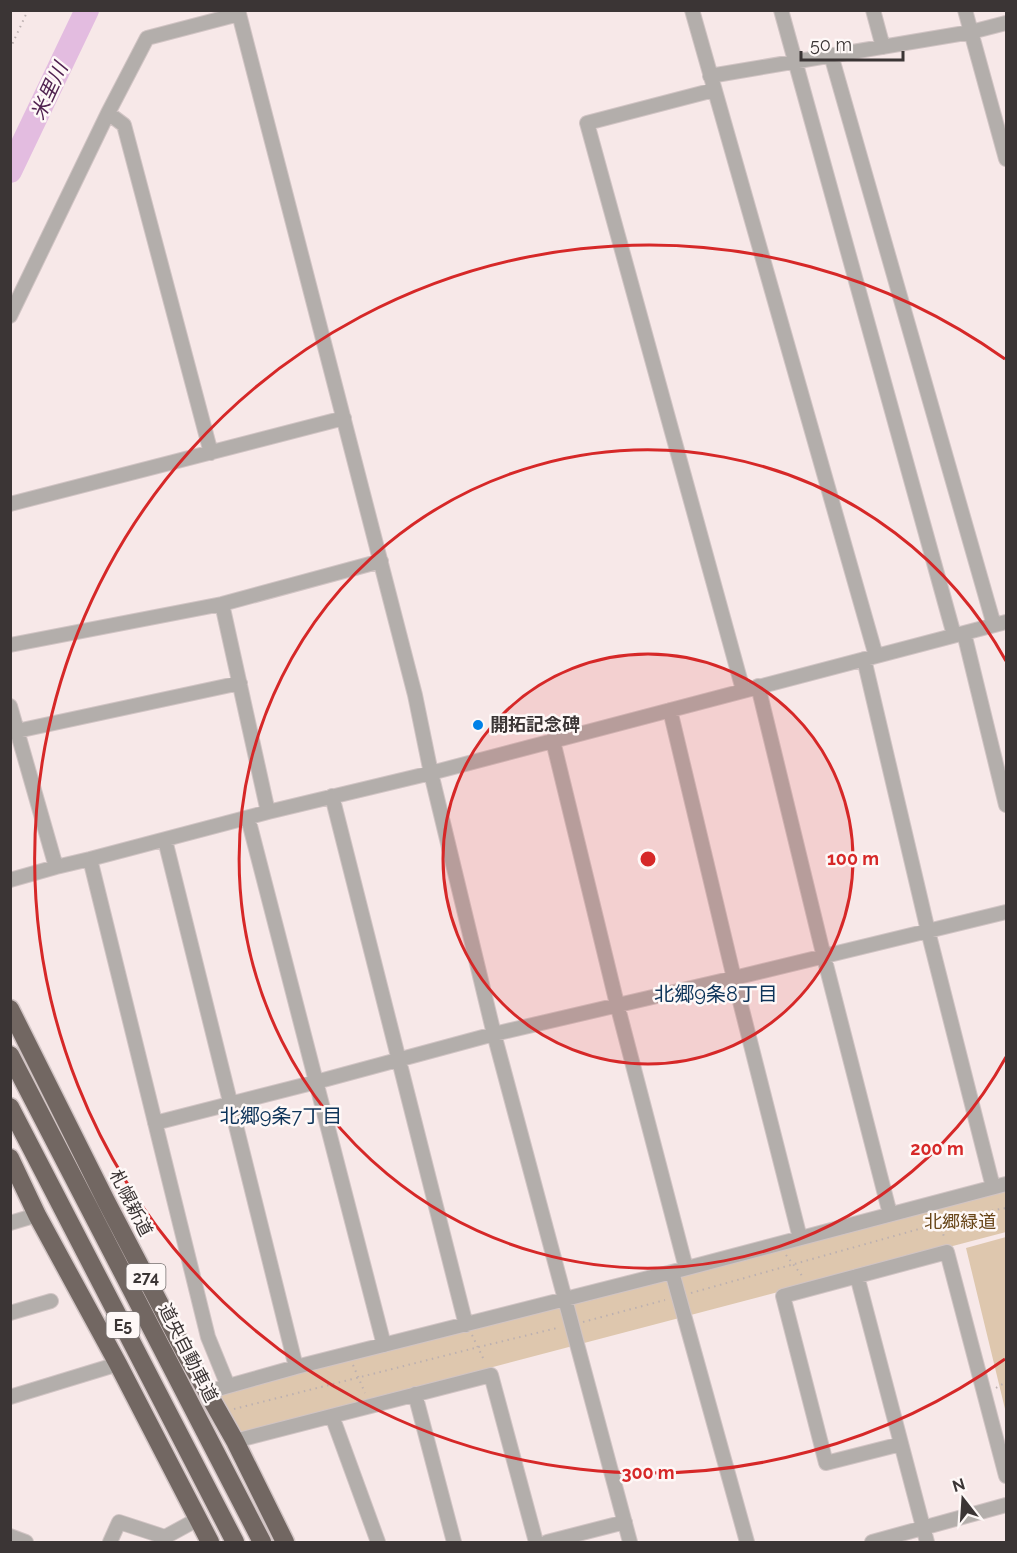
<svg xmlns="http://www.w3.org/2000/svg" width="1017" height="1553" font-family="Raleway,'Noto Sans JP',sans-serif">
	<rect width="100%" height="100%" fill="#f7e8e8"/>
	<path fill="#dec7ae" d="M1006,1187V1232L235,1435L219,1394Z
		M1006,1237V1413L966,1248Z"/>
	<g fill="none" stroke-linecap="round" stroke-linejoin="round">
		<path stroke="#e3bce0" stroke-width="24" d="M10,171L87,10"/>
		<defs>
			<path id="minor" d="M238,10L415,695L431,773L494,1034L630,1542
				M692,10L876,656
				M781,10L954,635
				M873,10L883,47
				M965,10L1006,159
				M831,55L994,625
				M710,76L971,32L1006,23
				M714,90L587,123L743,690
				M108,113L124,125L211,453
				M10,316L108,113L147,38L239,14
				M10,504L344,418
				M222,604L268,812
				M964,633L1006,805
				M10,645L222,604L381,561
				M864,659L928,931L993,1187
				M758,686L824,957L890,1214
				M10,706L56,867
				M670,710L734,978L800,1238
				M17,731L240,683
				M553,741L617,1004L686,1268
				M332,796L466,1325
				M248,818L384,1345
				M165,840L296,1367
				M90,859L208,1337L228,1386
				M10,880L56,867L90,859L268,812L431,773L1006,622
				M155,1123L316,1082L494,1034L734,978L1006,912
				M10,1223L37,1215
				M672,1272L747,1542
				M857,1276L927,1542
				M10,1313L51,1301
				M207,1392L296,1367L672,1272L1006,1184
				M415,1394L454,1542
				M10,1397L118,1364
				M332,1416L378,1542
				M235,1441L491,1375L536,1542
				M901,1444L826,1463L783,1296L947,1252L1006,1476
				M10,1536L26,1542
				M110,1542L119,1522L165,1537L198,1519
				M547,1542L625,1522
				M872,1542L1006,1505"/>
			<path id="highway" d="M10,1009L106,1201L188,1358L235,1441L285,1542
				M10,1055L262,1542
				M10,1107L235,1542
				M10,1158L37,1215L118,1364L210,1542"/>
		</defs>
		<use href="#minor" stroke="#d1c4c4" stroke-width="16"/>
		<use href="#highway" stroke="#d1c4c4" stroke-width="21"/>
		<path stroke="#bcb0b0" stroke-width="2" stroke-dasharray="1.5 4.5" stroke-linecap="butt" d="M10,49L28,10
			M938,1217L945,1240
			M786,1255L803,1277
			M691,1293L969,1215L1006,1208
			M583,1322L665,1300
			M472,1335L485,1362
			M353,1365L365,1393
			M996,1388L1006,1382
			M234,1409L479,1347L557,1328"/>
		<use href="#minor" stroke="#b3aeab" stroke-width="14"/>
		<use href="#highway" stroke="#726762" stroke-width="18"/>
	</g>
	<circle cx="648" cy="859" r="205" fill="#d62828" fill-opacity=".12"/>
	<g fill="none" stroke="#d62828" stroke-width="3">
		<circle cx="648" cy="859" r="205"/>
		<path d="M1006 1057A409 409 0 1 1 1006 661"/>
		<path d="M1005 1359A614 614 0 1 1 1005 359"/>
	</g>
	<circle fill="#0181e7" stroke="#fef8f7" stroke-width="2" cx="478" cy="725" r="6"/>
	<g text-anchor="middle" stroke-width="5" stroke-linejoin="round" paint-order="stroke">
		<g fill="#fef8f7" stroke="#76706f" stroke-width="1.5">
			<rect x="126.5" y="1264" width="39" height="26" rx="4.5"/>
			<rect x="106.5" y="1312" width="33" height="26" rx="4.5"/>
		</g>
		<g font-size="16" font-weight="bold" fill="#3b3535">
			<text x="146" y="1283">274</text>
			<text x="123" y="1331">E5</text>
		</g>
		<g font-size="18" font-weight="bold" fill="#3b3535" stroke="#fef8f7" text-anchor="start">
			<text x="490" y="731">開拓記念碑</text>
		</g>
		<g font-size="18" fill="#3b3535" stroke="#fef8f7">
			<text transform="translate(131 1203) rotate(63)" y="6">札幌新道</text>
			<text transform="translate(188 1353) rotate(63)" y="6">道央自動車道</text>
		</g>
		<g font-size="18" fill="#684518" stroke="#fef8f7">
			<text x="960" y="1228">北郷緑道</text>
		</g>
		<g font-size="20" font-style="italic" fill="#512351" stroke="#fef8f7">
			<text transform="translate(49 91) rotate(-65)" y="7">米里川</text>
		</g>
		<g font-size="20" fill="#0d3359" stroke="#fef8f7">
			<text x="716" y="1001">北郷9条8丁目</text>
			<text x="281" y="1123">北郷9条7丁目</text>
		</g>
	</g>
	<circle cx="648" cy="859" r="9" fill="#d62828" stroke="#fef8f7" stroke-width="3"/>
	<g font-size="18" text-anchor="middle" font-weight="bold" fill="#d62828" stroke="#fef8f7" stroke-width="5" stroke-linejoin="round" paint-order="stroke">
		<text x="853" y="865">100 m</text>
		<text x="937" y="1155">200 m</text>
		<text x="648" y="1479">300 m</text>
	</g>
	<rect width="1017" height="1553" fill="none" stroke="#3b3535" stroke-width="24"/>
	<g transform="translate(963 1499) rotate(343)" stroke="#fef8f7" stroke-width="4.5" paint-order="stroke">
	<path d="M0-4.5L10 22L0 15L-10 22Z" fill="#3b3535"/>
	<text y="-9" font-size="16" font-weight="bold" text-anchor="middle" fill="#3b3535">N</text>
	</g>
	<path d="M801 51v9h102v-9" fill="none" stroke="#3b3535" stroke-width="3"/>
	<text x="810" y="51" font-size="18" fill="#3b3535" stroke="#fef8f7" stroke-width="4.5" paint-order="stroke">50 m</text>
</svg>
